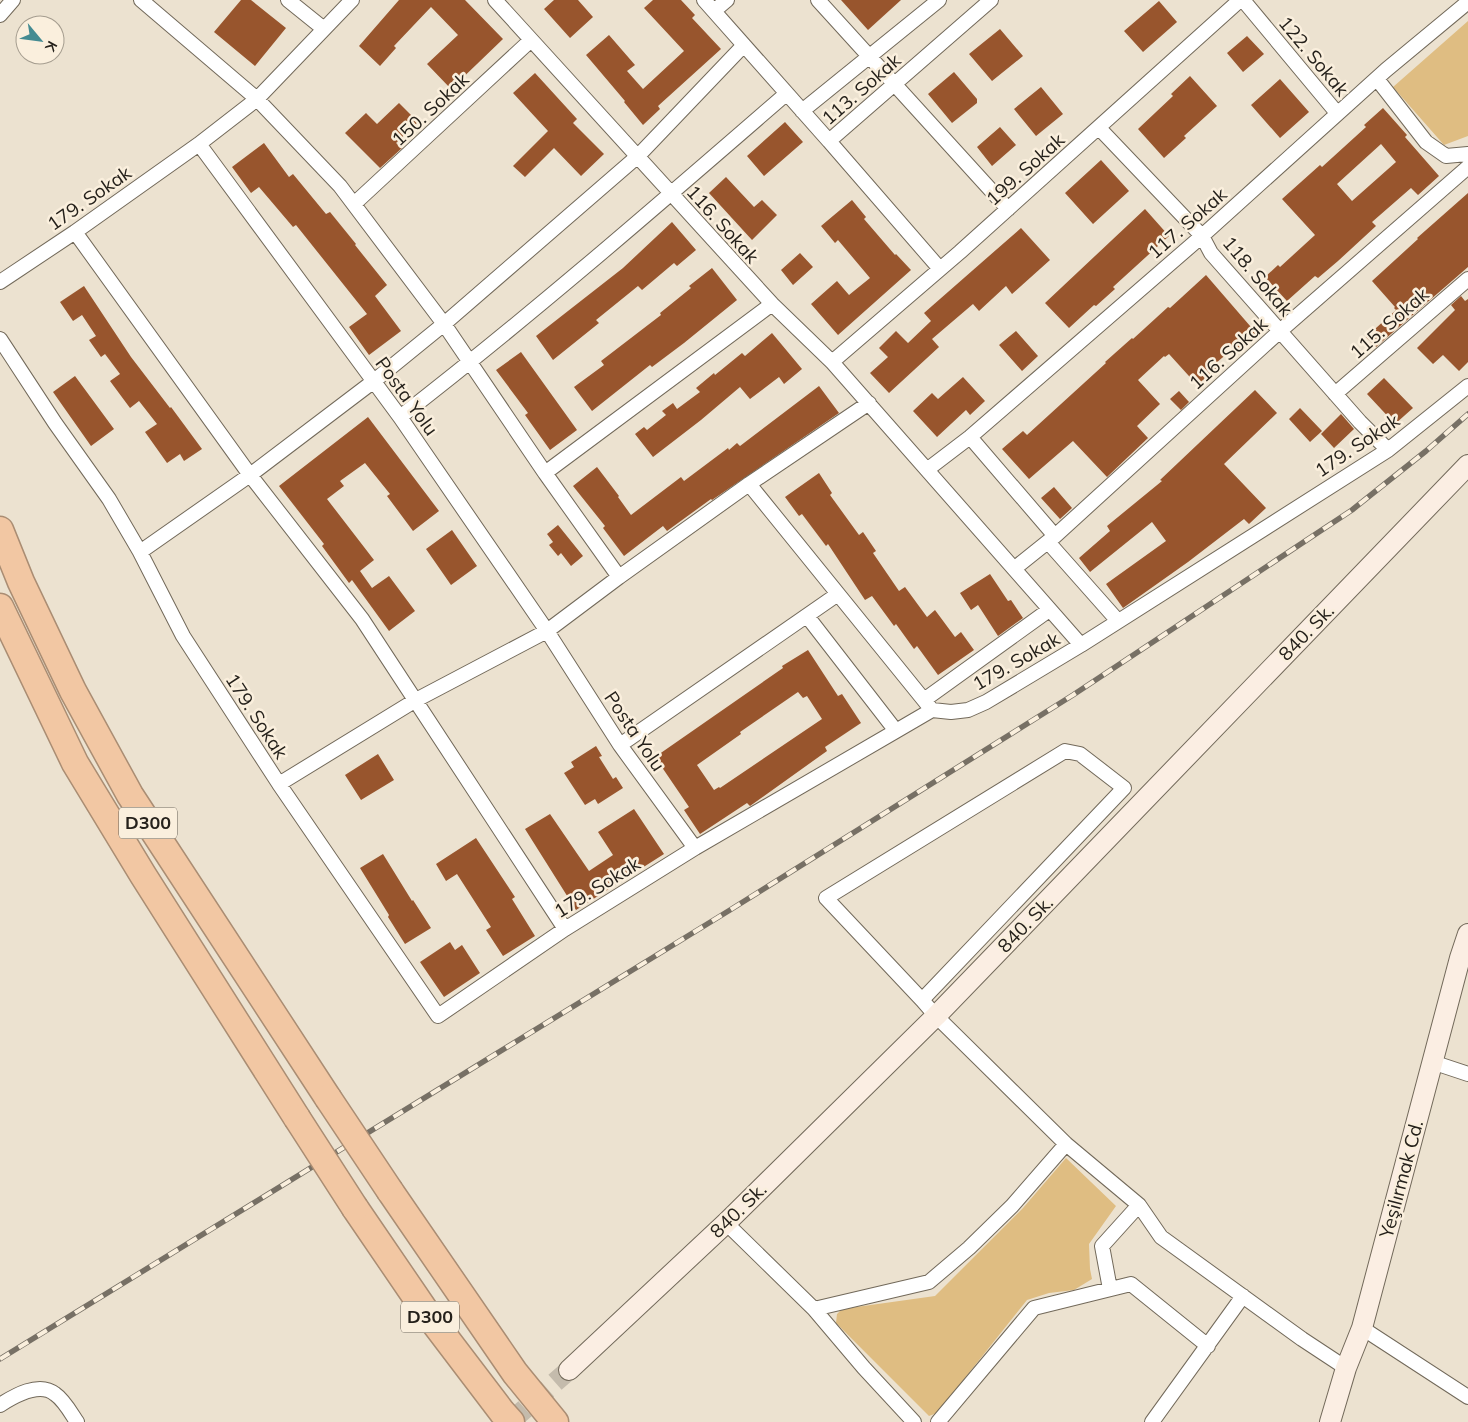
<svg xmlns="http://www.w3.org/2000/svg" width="1468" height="1422" font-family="Mulish,sans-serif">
	<rect width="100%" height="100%" fill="#ece2d0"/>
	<path fill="#dfbd82" d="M1468,21V136L1444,145L1393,87Z
		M1066,1158L1116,1206L1089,1244L1090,1269L1092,1279L1074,1290L1049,1293L1027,1300L937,1413L929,1416L836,1323L837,1314L842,1309L935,1296L1023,1208Z"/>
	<path fill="#98552d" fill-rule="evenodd" d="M241,0H251L286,28L255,66L214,32Z
		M399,0H465L503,39L451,89L427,64L458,35L431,7L394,46L396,48L380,66L359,46Z
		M554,0H578L593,17L570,38L544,9Z
		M653,0H681L695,15L692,18L721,49L658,106L660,109L643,125L624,102L625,101L586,55L609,35L635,65L627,71L643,89L684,51L644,8Z
		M841,0H901L868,30Z
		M1159,1L1177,22L1143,52L1124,31Z
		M1000,29L1023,56L992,81L969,54Z
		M1247,36L1264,54L1243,72L1227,53Z
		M954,72L977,99V103L952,123L928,94Z
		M535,73L577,119L573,123L604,154L581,176L554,148L525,177L513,166L548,131L513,93Z
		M1190,76L1217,106L1184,136L1186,138L1164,158L1138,129L1173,96L1171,94Z
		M1280,79L1309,112L1280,138L1251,105Z
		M1041,87L1063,114L1036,136L1014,109Z
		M399,103L418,122L396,143L402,148L380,168L345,133L366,113L377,124Z
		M1383,108L1407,135L1405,137L1439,176L1418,195L1411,188L1372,222L1376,226L1338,261L1318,278L1315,276L1287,301L1265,277L1278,265L1280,267L1315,235L1282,199L1320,165L1322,167L1366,127L1364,125ZM1381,144L1396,162L1352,201L1337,184Z
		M785,122L803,142L764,176L747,156Z
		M1000,127L1016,145L992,166L977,147Z
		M264,143L289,177L293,174L326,214L330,212L356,244L355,245L387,285L375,296L401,331L369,355L349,327L367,314L296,225L293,227L259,187L251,193L232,167Z
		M1101,160L1129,191L1093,224L1065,193Z
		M726,177L754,207L762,200L777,215L752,240L709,193Z
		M1468,193V267L1376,347L1366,337L1396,310L1394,308L1395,307L1372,281L1418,239L1417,238Z
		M852,200L866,217L864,219L895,255L896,254L911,270L838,335L811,304L837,281L849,295L870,278L838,240L835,243L821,226Z
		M1145,209L1169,236L1113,287L1115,289L1096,306L1094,305L1069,328L1045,303Z
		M672,222L696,250L677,266L674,263L642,290L638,286L596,320L599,323L553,360L536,336L623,268Z
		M1021,228L1050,260L1012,294L1006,286L979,311L973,304L932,339L939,347L889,393L870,373L888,357L879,348L896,331L908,343L931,321L924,313Z
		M800,253L813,267L793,285L781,270Z
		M712,268L737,300L684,343L652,367L650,365L592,411L574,387L604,365L601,361L661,315L660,313L691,288L689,286Z
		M1206,275L1257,334L1238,351L1235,347L1216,363L1219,367L1198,386L1169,354L1165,357L1164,356L1138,380L1160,404L1137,426L1148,438L1107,477L1073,441L1029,479L1002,449L1023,431L1027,435L1106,363L1105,362L1132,338L1133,339L1168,307L1170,308Z
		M84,286L131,357L170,408L171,407L202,449L184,461L180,454L167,463L145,432L157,424L139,401L130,408L110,381L120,374L105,354L101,357L89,340L96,336L82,315L73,321L60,302Z
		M1461,296L1465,301L1468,299V362L1459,371L1443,355L1433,364L1417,348L1455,310L1451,305Z
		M1016,331L1038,356L1022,371L999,345Z
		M772,333L802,369L784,384L779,377L750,399L740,387L701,420L653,457L635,434L644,427L647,430L666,415L662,411L673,403L677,409L700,392L696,388L714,373L715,375L742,353L745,356Z
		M521,352L577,430L550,450L525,415L528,413L496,370Z
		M75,376L114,429L91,446L53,392Z
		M963,377L985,401L970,415L966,410L937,437L913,411L932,393L938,399Z
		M1384,378L1413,408L1395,424L1367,394Z
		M819,386L839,413L712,500L711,499L667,531L663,526L624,556L603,528L605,526L573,486L597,467L619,496L618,497L631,515L681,477L684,481L728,448L729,450L737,443L740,446Z
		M1255,390L1277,413L1224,464L1266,508L1249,524L1244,519L1188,562L1123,608L1106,584L1166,541L1152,522L1090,572L1079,558L1110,531L1107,526L1162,481L1160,480Z
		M1179,391L1189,402L1181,410L1170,399Z
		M1300,408L1322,431L1310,442L1289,419Z
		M1341,414L1354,429L1334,448L1321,434Z
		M368,417L439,511L413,531L387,496L390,494L365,463L340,481L344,486L327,499L374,560L360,571L372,588L389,576L415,611L389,631L352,580L349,583L322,546L324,544L279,486Z
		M819,473L832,493L830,495L859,535L863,532L876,551L873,553L899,591L905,587L927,617L935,610L955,637L961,632L974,650L938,675L917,646L914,649L896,624L894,626L872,596L865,600L828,544L826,546L802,514L799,516L785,497Z
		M1054,487L1072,508L1060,519L1041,498Z
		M558,525L583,556L571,566L561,553L558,556L549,545L553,542L547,534Z
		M452,530L477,566L451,585L426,549Z
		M990,574L1008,601L1011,600L1023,618L998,636L978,605L971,610L960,593Z
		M808,650L838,696L842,694L861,723L825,747L827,751L750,806L747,803L700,834L684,810L689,807L655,757L783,668L782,666ZM798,692L803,698L807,696L822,719L720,788L719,787L714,790L697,765L741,734L740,732Z
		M596,746L602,756L599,757L613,779L616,777L623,788L598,804L595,799L585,805L564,773L574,767L571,762Z
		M378,754L394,780L361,800L345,775Z
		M634,809L664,854L576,910L525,829L550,814L589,871L613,855L598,832Z
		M476,838L515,897L512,899L535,936L503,956L486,930L491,927L457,874L446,881L436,864Z
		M383,854L412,901L413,900L431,928L405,944L388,917L389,915L360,868Z
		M450,942L455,950L462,945L480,973L444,997L420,962Z"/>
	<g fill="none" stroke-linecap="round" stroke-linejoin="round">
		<path stroke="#c4bbac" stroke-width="20" stroke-dasharray="20 10" stroke-linecap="butt" d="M510,1422L569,1370"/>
		<defs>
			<path id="street" d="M141,0L257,99L340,186L444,324L545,473L619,577
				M288,0L324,29
				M352,0L257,99L199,144L400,417L547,631L620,745L695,848
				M495,0L772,304L832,362L1081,645
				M704,0L829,141L991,0
				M818,0L1008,209
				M1243,0L1337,113
				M714,11L727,0
				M0,15L13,0
				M1377,79L1426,142L1446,156L1468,154
				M802,111L939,0
				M1099,128L1202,236L1211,253L1360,422L1388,450
				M829,141L940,269
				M354,204L531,40
				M75,232L250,475L362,619L565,929
				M0,282L75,232L199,144
				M0,339L55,423L109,499L140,552L183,636L279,784L438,1016L565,929L695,848L896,731L932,710L951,712L968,710L986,702L1081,645L1388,450L1468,386
				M832,362L960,252L1240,0
				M1335,394L1468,279
				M869,403L749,484L932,710
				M400,417C533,314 659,204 786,94
				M970,437L1055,536
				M928,469L970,437L1202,236L1386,70L1468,2
				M545,473L772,304
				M1048,542L1118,621
				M140,552L250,475L374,381L444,324L638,156L744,45
				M1015,568L1055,536L1280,331L1468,167
				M807,616L896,731
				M924,700L1049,610
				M620,745L838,594
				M279,784L416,700L547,631L619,577L749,484
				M922,1000L1124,788L1080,754L1065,751L826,898L922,1000L936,1016L1066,1144L1139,1205L1161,1237L1302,1339L1346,1368
				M1432,1062L1468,1074
				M726,1223L814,1309L929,1282L969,1248L1012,1206L1066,1144
				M1110,1289L1102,1246L1139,1205
				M814,1309L864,1368L914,1422
				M1362,1328L1468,1397
				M0,1405C14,1396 39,1381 55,1394C64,1400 71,1413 77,1422
				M938,1422L1034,1308L1131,1284L1208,1346
				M1152,1422L1243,1296"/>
			<path id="secondary" d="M569,1370L726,1223L936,1016L1468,465
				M1330,1422L1346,1368L1362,1328L1460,958L1468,934"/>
			<path id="highway" d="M0,530L21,582L73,691L130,795L328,1098
				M0,607L75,763L143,875L297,1118
				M390,1191L515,1373L555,1422
				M355,1208L426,1312L502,1412L511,1422"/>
		</defs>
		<use href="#street" stroke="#72695a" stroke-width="16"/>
		<use href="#secondary" stroke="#72695a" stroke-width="22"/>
		<use href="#highway" stroke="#aa8d73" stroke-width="29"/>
		<use href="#street" stroke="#fff" stroke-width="14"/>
		<use href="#secondary" stroke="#fbeee3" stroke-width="20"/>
		<use href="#highway" stroke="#f2c7a3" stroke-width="26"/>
		<defs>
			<path id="rail" d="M0,1359L730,910L1073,695L1352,510L1426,451L1468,414"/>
		</defs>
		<use href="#rail" stroke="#777065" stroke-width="5.5"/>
		<use href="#rail" stroke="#faefdd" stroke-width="4" stroke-dasharray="11" stroke-linecap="butt"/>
		<defs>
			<path id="highway-bridge" d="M328,1098L390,1191
				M297,1118L355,1208"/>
		</defs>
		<use href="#highway-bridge" stroke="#aa8d73" stroke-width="29" stroke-linecap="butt"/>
		<use href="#highway-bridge" stroke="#f2c7a3" stroke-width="26"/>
	</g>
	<g text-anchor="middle" stroke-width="5" stroke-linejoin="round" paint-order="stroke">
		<g fill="#faefdd" stroke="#655f55" stroke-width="1">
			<rect x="119" y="807.5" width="58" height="31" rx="4"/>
			<rect x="401" y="1301.5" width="58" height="31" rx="4"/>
		</g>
		<g font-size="18" font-weight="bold" fill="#25211b">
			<text x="148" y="829">D300</text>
			<text x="430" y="1323">D300</text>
		</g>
		<g font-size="19" fill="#25211b" stroke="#faefdd">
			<text transform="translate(1314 56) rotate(50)" y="7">122. Sokak</text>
			<text transform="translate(861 89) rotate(-41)" y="7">113. Sokak</text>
			<text transform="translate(430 109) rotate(-43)" y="7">150. Sokak</text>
			<text transform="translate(1025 169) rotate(-42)" y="7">199. Sokak</text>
			<text transform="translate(89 198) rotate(-35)" y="7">179. Sokak</text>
			<text transform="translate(1187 223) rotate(-41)" y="7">117. Sokak</text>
			<text transform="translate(723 224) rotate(48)" y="7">116. Sokak</text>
			<text transform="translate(1258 276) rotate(50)" y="7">118. Sokak</text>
			<text transform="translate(1389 323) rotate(-41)" y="7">115. Sokak</text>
			<text transform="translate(1228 353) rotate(-42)" y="7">116. Sokak</text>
			<text transform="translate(407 396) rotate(54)" y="7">Posta Yolu</text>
			<text transform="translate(1357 445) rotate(-34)" y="7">179. Sokak</text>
			<text transform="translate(1306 632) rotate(-46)" y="7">840. Sk.</text>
			<text transform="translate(1016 661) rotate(-30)" y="7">179. Sokak</text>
			<text transform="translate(257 716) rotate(57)" y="7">179. Sokak</text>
			<text transform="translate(635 731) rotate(56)" y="7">Posta Yolu</text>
			<text transform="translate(597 887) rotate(-32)" y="7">179. Sokak</text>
			<text transform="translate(1025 924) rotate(-46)" y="7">840. Sk.</text>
			<text transform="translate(1401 1179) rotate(-75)" y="7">Yeşilırmak Cd.</text>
			<text transform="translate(738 1210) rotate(-44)" y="7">840. Sk.</text>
		</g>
	</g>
	<g transform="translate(40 40) rotate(119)"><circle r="24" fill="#faefdd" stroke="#a59d8f"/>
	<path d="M0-4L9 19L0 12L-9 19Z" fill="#448b92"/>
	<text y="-8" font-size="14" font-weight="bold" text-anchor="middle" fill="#25211b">K</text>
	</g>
</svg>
